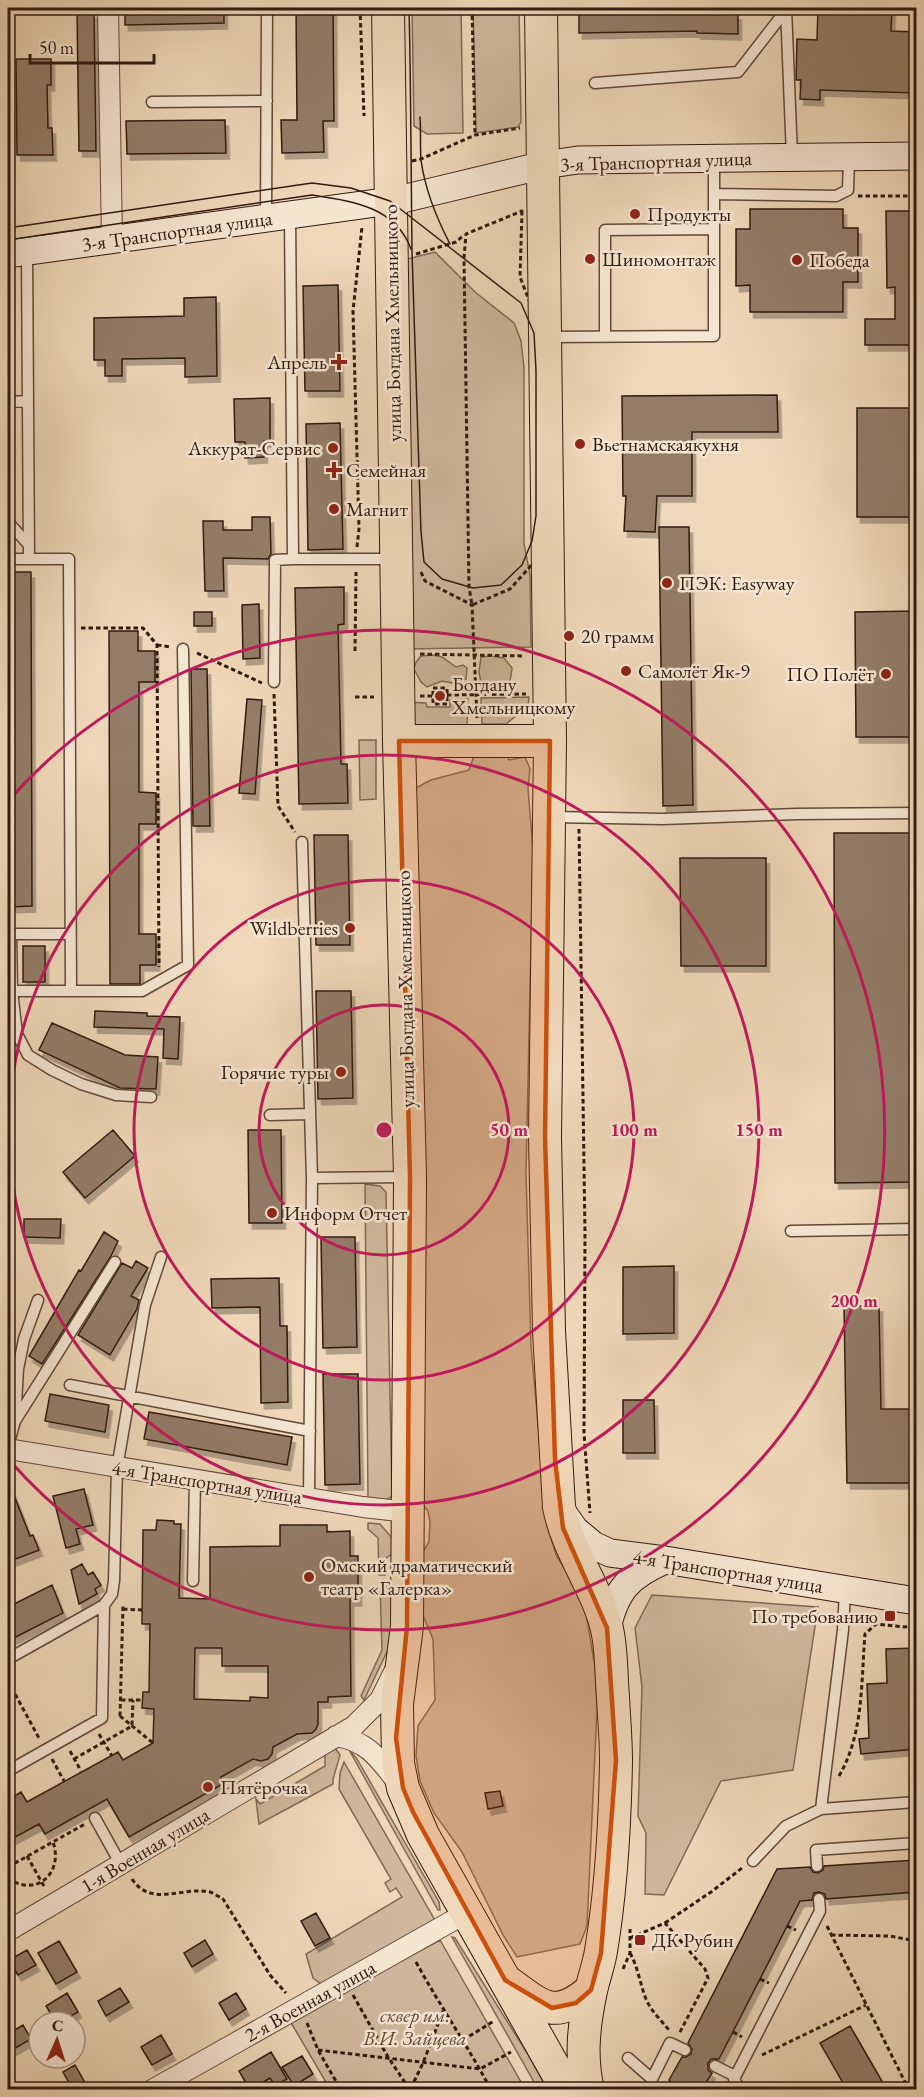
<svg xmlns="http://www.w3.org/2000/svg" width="924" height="2097" font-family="'EB Garamond',serif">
	<defs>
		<filter id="shadow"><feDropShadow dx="3.5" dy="6" stdDeviation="0" flood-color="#0004"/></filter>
	</defs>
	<rect width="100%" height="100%" fill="#efd8b9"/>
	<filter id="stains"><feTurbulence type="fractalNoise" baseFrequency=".00333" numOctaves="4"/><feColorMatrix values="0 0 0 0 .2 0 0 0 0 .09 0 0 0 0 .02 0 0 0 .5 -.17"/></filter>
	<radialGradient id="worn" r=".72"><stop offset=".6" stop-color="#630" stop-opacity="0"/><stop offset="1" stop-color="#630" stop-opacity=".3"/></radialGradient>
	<path fill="#cfb89c" stroke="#806a56" stroke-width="1.5" d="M412,8H461L463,133L427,134L414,126Z
		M473,8H519L521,122L518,127L476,133Z
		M435,252L475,292L514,323L521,341L524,368V544L530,574L531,647L409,649L407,259Z
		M433,655L442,657L456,667L463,665L467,668L466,679L457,684L442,681L427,687L421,682L414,669L416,662L421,656Z
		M491,656L504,658L512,668C510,690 504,694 482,688L479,672L481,657Z
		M529,697L528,706L506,724H482L481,698Z
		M468,699L467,725L416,728L405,726L406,702L426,703L427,707H450V700Z
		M359,740H376V799L360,800Z
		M507,755L509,760L525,757L530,769L528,789L533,850L526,1174L531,1346L547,1526L557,1557L574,1583L586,1613L595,1667L597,1709L587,1926L580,1944L517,1957L503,1935L462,1852L434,1813L420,1781L416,1756L418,1726L435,1700L433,1639L422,1613L421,1555L429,1542L430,1522L428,1511L423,1505L408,792L431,780L469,770L474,756Z
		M365,1184L380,1186L386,1192L392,1496L382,1503L368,1499Z
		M368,1523L380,1524L392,1538L394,1552L385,1559V1575H379L378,1538L368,1529Z
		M386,1584V1591L392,1595L391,1643L364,1700L361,1696L382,1650L380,1585Z
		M652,1595L818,1607L793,1770L721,1781L664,1895L645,1894L646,1833L638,1816L642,1687L635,1628Z
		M335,1748L340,1755L333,1779V1784L259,1824L256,1799L260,1804L325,1766V1754Z
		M348,1748L357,1759L439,1902L440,1910H438Z
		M344,1762L436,1922L324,1986L313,1978L306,1954L402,1897L396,1888L390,1892L385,1883L391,1879L339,1789L340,1773Z
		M452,1937L455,1938L527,2053L547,2089H538Z
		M440,1940L525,2089H330L290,2021Z"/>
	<path fill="#937d68" stroke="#301b10" stroke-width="1.5" fill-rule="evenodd" filter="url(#shadow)" d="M125,8H224V23L125,25Z
		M296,8H333L334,121H323L324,152L282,153L281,120H297Z
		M579,8H673V13L738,14V34L697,33V31L579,33Z
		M818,8H892L891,31L916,32V93L820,90V100L800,99L801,80H796L797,39L817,40Z
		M77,12H94L96,151H79Z
		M16,59H51V85H47L48,128H52L53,155H17Z
		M225,120L226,153L127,154L126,121Z
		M750,209H843V228H858V282H843V312H750V285L736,286V229H750Z
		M886,211H914V240H916V345H865V319H895V287L887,288Z
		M338,285L340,391H305L303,286Z
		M216,297L217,376L185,377V358L122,359V376H105V360H94V318L184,316V298Z
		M777,395L778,432H692V496H657L655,532L624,531L626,496H623L622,396Z
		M270,398V441H264V457L245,458V442H235L234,399Z
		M857,408H916V517H857Z
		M340,423L343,549L308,550L306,424Z
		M252,517H270L271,554L268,559L223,558L224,591H205L203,521H223V530H252Z
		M659,527H689L693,805L663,806Z
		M8,572H31L32,906L8,907Z
		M344,587V624L338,625L341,764H347L348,803L299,804L295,588Z
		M259,604L260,658L243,659L242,605Z
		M916,611V737H856L855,612Z
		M194,612H212V626H194Z
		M109,631H138V651H155V682H139V792L156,793V824H139V934H156V965H140V984H110Z
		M191,669H207L210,826H193Z
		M247,699L262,700L255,794L239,793Z
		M834,833H916V1182L835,1183Z
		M314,835H348L350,945H316Z
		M680,858H766V966H681Z
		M23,946H45V982H23Z
		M316,991H351L353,1098L318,1099Z
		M95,1011L147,1013V1016L180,1017L178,1059L163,1058L164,1029L94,1027Z
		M52,1023L125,1055L158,1057L156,1089L120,1088L39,1050Z
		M113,1130L135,1156L85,1198L63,1172Z
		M248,1130H281L282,1223H249Z
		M24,1219H61L60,1238L24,1237Z
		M104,1232L118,1241L111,1256L42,1364L29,1356L79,1270L81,1271Z
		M321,1237H355L357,1347L323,1348Z
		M136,1261L148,1268L131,1296L139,1300L137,1309L110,1355L78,1335L122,1263L132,1268Z
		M674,1266V1333L623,1334V1267Z
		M279,1278L280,1326H287L288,1402L261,1403L260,1307L212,1308L211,1279Z
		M844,1306H879L881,1409H916V1483H847Z
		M323,1374H358L360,1484L325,1485Z
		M50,1394L109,1405L105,1432L45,1421Z
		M623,1400H654L655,1453H623Z
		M149,1412L292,1437L287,1465L144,1439Z
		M8,1480L30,1536L33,1535L39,1550L8,1562Z
		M84,1489L93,1525L76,1529L80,1544L66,1548L53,1496Z
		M157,1520L174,1521V1524H181L179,1598L210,1599V1547L280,1546V1525H327V1532L350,1531V1556H358V1600H350L351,1696L328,1697V1702H318V1724L316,1729L312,1733L297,1734L273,1747L272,1754L268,1759L261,1761L253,1759L221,1777V1785L129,1837L107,1799L45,1834L39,1824L8,1841V1800L21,1792L27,1802L118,1752L123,1760L153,1743L154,1709L142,1708L143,1692H149L150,1624H142L143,1530H156ZM195,1648H222V1666H268V1698L250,1697V1701L194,1699Z
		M82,1564L88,1575L93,1572L101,1585L95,1589L97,1594L79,1604L71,1570Z
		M52,1585L63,1613L8,1641V1607Z
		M916,1648V1749L861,1754L859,1739L869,1738L867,1684L887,1683L886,1649Z
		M500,1791L503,1806L488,1809L485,1793Z
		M916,1860V1892L826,1899L825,1894L819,1892L814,1893L812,1900L800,1901L719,2059H711L708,2063V2070L712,2073L707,2081L712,2090H675L669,2080L682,2057H686L691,2054L692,2049L688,2043L777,1869L810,1867L813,1872L818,1873L823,1870L824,1866Z
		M316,1913L330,1938L315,1946L301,1921Z
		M205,1940L213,1954L192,1967L184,1953Z
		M59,1941L77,1972L56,1984L38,1953Z
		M27,1950L36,1965L18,1975L9,1960Z
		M120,1988L129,2002L106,2016L98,2001Z
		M67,1993L78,2012L60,2022H56L46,2006Z
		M236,1993L246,2009L229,2020L219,2003Z
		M23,2025L31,2039L12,2050L8,2043V2034Z
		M850,2026L887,2090H847L831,2062L820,2043Z
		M161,2035L172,2054L152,2065L141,2047Z
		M271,2052L287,2079L275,2086L270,2078L250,2090L239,2071Z
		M302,2056L313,2074L294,2086L282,2067Z
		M75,2065L89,2090H73L63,2072Z"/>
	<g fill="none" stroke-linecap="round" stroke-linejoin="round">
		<defs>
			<path id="service" d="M786,8L792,157
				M595,83L738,72L786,10L759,8
				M152,102L267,101
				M714,194L836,196L848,190L849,158
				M290,215L293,559H395
				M266,218L267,8
				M546,337L714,336V160
				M605,337V230L714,229
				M8,402L28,401
				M8,522L28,544
				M8,559H29
				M274,682L275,560L293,559
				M552,817L663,819L797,814L916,813
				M302,842L312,1178L309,1497
				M70,934H11L12,991L17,1034L28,1055L52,1070L81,1084L116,1095L151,1097
				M8,991H71L69,559H29L27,252
				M71,991H142L188,965L183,649
				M270,1115L309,1114
				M312,1178L406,1177
				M791,1231L916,1229
				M70,1385L310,1431
				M15,1421L115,1262
				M8,1446L15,1421L18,1369L24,1339L38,1300
				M193,1581L195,1480
				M8,1659L104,1605L112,1594L114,1581L117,1468L145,1305L161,1257
				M8,1771L102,1718L104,1605
				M821,1809L843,1630L845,1590
				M95,1818L120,1863
				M753,1861L786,1826L821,1809L916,1802
				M817,1866L816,1850L916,1843
				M628,2058L652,2079L670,2043L685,2050
				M715,2066L735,2076
				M740,2090L734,2079L820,1911L819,1899"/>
			<path id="minor" d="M108,8L112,240
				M8,1449L363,1507L408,1512
				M336,1736C368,1741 379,1759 398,1783
				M8,1931L354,1726L380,1700L394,1672
				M152,2090L468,1912"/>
			<path id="secondary" d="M8,254L398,200L544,165L578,160L916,156
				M563,1513L575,1530L593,1545L610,1553L665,1560L916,1601
				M607,1628C616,1589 629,1576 665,1560"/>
			<path id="primary" d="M388,8L399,741L410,1177L407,1626L397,1704L398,1763L403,1788L423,1835L567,2090
				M541,8L550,741L545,1137L549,1331L559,1507C568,1552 597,1587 607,1629C612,1651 611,1675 613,1697C614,1718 616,1740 616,1761C615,1822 611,1891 601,1951C599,1964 594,1977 591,1991C584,2024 580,2056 588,2090
				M399,741H550
				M509,1983C542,2007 555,2021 591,1990"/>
		</defs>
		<use href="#service" stroke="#604a3a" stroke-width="13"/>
		<use href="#minor" stroke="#604a3a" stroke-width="22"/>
		<use href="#secondary" stroke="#301b10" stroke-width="29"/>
		<use href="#primary" stroke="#301b10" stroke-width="34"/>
		<path stroke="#301b10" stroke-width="3" stroke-dasharray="4.5 3" stroke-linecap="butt" d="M360,8L364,116
			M472,8L475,135
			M412,161L421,159L475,135L520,128
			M858,196H916
			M522,211L520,277L539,326L541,422L540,532L536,560L510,589L472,605L469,587L464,258L466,234Z
			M416,254L456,242L464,235
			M357,547L359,529L353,311L362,227
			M421,572L425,581L472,605L477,718
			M81,628H143L157,645L159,967
			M157,645L171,647
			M355,651L356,572
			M197,653L262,683
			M420,654L525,656
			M433,688H447V704H433Z
			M274,694L278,806L295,832
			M447,695L526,694
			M420,696H433
			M355,697H374
			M579,829L585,1233L584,1433L590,1513
			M123,1609L142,1610
			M8,1681L40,1740
			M121,1700H143
			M120,1716L123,1604
			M120,1716L153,1743
			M132,1725L133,1700
			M99,1734L112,1756
			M70,1751L81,1771
			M52,1759L64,1781
			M74,1759L132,1726
			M839,1776C864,1733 861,1682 865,1634L876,1624L905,1627L916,1624
			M8,1798V1799
			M27,1856L45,1888
			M8,1867L85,1824
			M8,1878C35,1898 64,1874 53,1842
			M132,1879C151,1908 183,1886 210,1892C214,1893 219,1897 223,1899L270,1975L286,1993
			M665,1923L711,1892L742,1868
			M787,1926L796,1930
			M827,1926L909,2090
			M831,1935L890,1936L916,1941
			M630,1938L665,1923L705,1969L708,1978L679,2034
			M630,1953C638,1967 640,1984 646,1999C651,2011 661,2020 669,2030
			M416,1962C440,2006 468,2046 491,2090
			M623,1969L630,1953V1929
			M760,1979L769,1983
			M353,1995L388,2057L410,2090L423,2063L443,2011
			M307,2023L318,2050L341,2090
			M733,2032L742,2037
			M463,2040L494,2021
			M318,2050L480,2069L511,2052
			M762,2055L866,2005
			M623,2090L635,2082"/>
		<use href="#service" stroke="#f5e6d2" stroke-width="10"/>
		<use href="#minor" stroke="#f5e6d2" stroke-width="20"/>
		<use href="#secondary" stroke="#f5e6d2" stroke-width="27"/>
		<use href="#primary" stroke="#efd8b9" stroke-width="32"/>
		<path stroke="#301b10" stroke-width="1.5" d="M420,117C421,131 420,146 421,160C425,190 436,217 450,244
			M8,228L312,183L351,188L390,201L521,303L534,333L536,371V516L532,541L522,565L501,585L473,588L442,579L424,562L421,532L412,252C411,170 411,89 409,8
			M8,240L312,195C351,201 395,206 411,249"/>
	</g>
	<path fill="#cc500d" fill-opacity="0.2" stroke="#cc500d" stroke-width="4.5" stroke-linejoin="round" d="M399,741H550L545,1137L555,1460L563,1528L607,1628L616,1760L601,1953L591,1990L576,2003L552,2008L505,1980L413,1812L403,1788L396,1738L407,1626L410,1177Z"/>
	<g fill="none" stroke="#c2185b" stroke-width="3">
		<circle cx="384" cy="1130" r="125"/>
		<circle cx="384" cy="1130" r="250"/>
		<circle cx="384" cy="1130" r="375"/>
		<path d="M10 799A500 500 0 1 1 10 1461"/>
	</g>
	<g fill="#8f2418" stroke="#f5e6d2" stroke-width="2">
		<circle cx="635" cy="214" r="6"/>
		<circle cx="590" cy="259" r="6"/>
		<circle cx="797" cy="260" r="6"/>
		<path d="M336 353h6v6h6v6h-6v6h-6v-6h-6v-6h6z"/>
		<circle cx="580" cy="444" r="6"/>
		<circle cx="333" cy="448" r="6"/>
		<path d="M331 461h6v6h6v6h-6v6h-6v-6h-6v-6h6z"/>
		<circle cx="334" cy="509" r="6"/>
		<circle cx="667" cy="583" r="6"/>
		<circle cx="569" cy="636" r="6"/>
		<circle cx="626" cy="671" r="6"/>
		<circle cx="886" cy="674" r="6"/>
		<circle cx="440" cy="696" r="6"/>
		<circle cx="350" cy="928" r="6"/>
		<circle cx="341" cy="1072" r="6"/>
		<circle cx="272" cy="1213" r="6"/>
		<circle cx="309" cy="1577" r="6"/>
		<rect x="884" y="1610" width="12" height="12" rx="3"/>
		<circle cx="208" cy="1787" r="6"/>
		<rect x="634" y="1934" width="12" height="12" rx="3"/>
	</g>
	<g text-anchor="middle" stroke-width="5" stroke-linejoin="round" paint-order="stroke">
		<g font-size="20" fill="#301b10" stroke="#f5e6d2">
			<text transform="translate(656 161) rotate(-2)" y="7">3-я Транспортная улица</text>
			<text transform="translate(177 231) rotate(-8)" y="7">3-я Транспортная улица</text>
			<text transform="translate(392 323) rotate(-91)" y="7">улица Богдана Хмельницкого</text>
			<text transform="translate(405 989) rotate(-91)" y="7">улица Богдана Хмельницкого</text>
			<text transform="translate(207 1482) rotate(9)" y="7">4-я Транспортная улица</text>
			<text transform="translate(728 1571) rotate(9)" y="7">4-я Транспортная улица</text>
			<text transform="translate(145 1850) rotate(-31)" y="7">1-я Военная улица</text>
			<text transform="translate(310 2001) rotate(-29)" y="7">2-я Военная улица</text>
		</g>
		<g font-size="20" fill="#301b10" stroke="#f5e6d2" text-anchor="start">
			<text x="647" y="221">Продукты</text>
			<text x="602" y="266">Шиномонтаж</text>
			<text x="809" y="267">Победа</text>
			<text x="327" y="369" text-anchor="end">Апрель</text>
			<text x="592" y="451">Вьетнамскаякухня</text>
			<text x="321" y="455" text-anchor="end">Аккурат-Сервис</text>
			<text x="346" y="477">Семейная</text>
			<text x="346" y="516">Магнит</text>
			<text x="679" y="590">ПЭК: Easyway</text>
			<text x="581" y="643">20 грамм</text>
			<text x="638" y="678">Самолёт Як-9</text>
			<text x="874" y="681" text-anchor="end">ПО Полёт</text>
			<text x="452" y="691">Богдану<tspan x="452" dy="23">Хмельницкому</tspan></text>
			<text x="338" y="935" text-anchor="end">Wildberries</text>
			<text x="329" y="1079" text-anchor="end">Горячие туры</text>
			<text x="284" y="1220">Информ Отчет</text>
			<text x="321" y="1572">Омский драматический<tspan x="321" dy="23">театр «Галерка»</tspan></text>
			<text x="878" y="1623" text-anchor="end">По требованию</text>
			<text x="220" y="1794">Пятёрочка</text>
			<text x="652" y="1947">ДК Рубин</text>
		</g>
		<g font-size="20" font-style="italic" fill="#604a3a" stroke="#f5e6d2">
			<text x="415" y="2022">сквер им.<tspan x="415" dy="23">В.И. Зайцева</tspan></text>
		</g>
	</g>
	<circle cx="384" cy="1130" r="9" fill="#c2185b" stroke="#f5e6d2" stroke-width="3"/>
	<g font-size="18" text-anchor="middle" font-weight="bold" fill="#c2185b" stroke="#f5e6d2" stroke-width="5" stroke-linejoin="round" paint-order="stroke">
		<text x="509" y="1136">50 m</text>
		<text x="634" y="1136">100 m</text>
		<text x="759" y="1136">150 m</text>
		<text x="854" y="1307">200 m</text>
	</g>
	<rect width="924" height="2097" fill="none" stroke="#efd8b9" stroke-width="30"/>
	<rect x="9" y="9" width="906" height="2079" fill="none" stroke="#301b10" stroke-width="3"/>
	<rect x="15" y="15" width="894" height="2067" fill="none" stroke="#301b10" stroke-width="1.5"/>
	<g transform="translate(57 2040) rotate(3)"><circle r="28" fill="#f5e6d2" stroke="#a69584" stroke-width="1.5"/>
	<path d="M0-4.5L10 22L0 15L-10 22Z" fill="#8f2418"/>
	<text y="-9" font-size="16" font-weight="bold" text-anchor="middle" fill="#301b10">С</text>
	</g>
	<path d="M30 54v9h124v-9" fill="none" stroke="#301b10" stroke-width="3"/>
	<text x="39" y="54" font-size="18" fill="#301b10" stroke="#f5e6d2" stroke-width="4.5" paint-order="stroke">50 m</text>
	<rect width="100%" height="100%" filter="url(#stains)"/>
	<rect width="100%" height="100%" fill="url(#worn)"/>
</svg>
